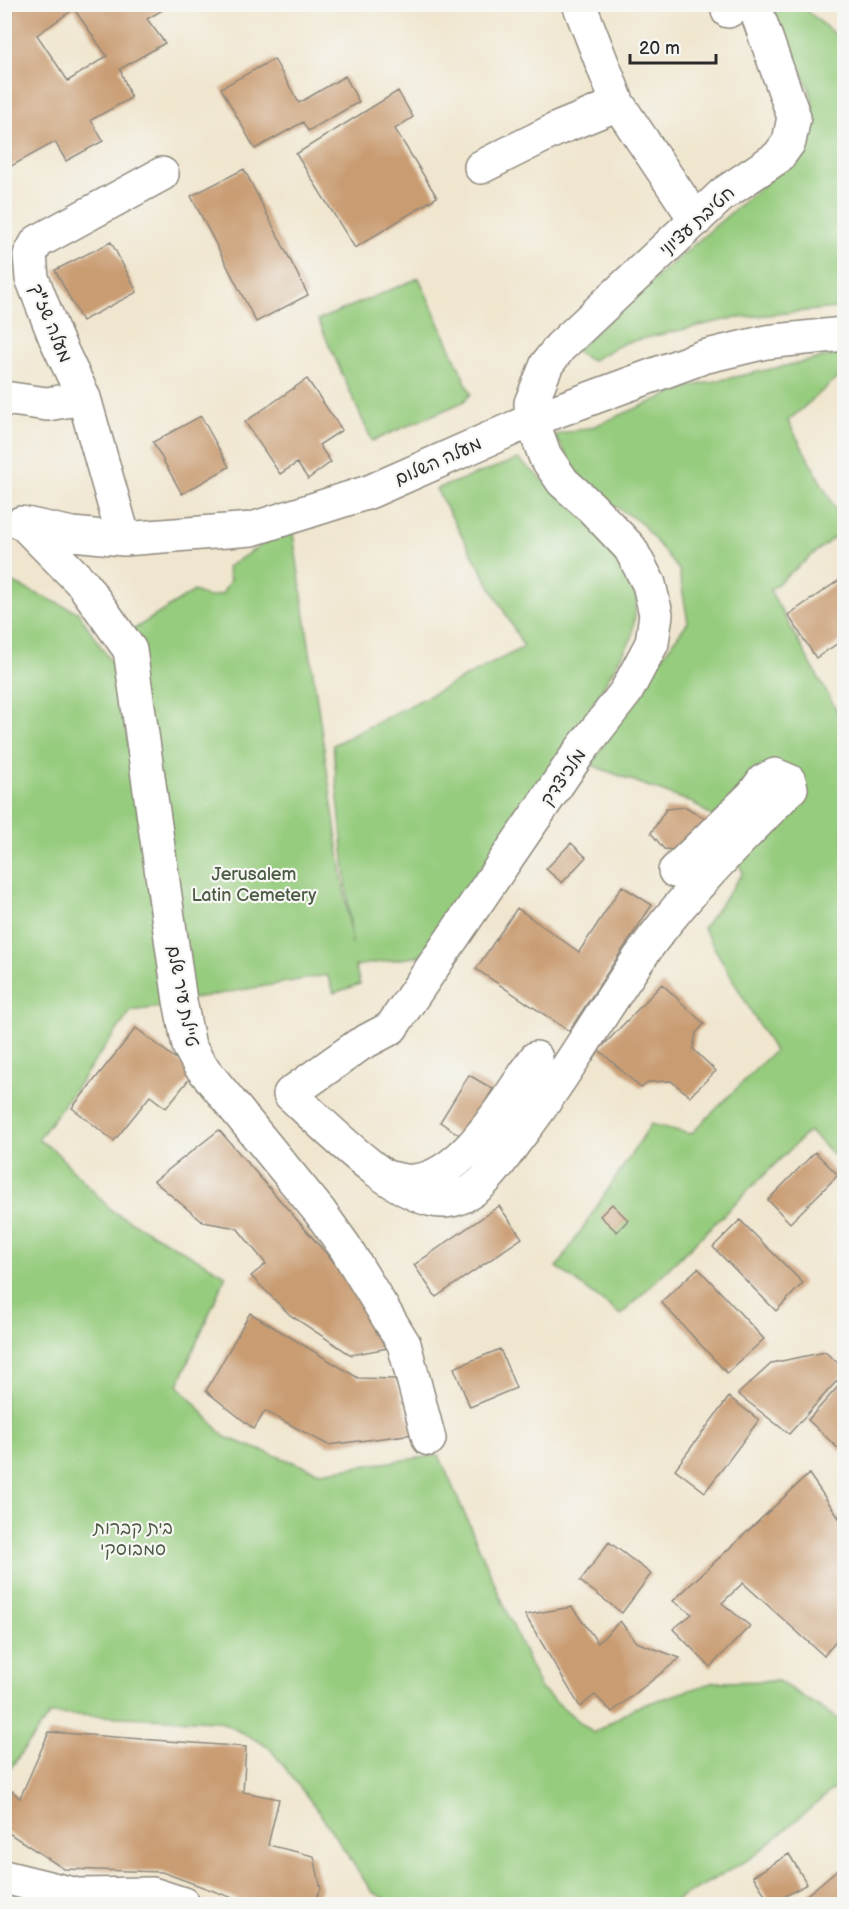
<svg xmlns="http://www.w3.org/2000/svg" width="849" height="1909" font-family="'Balsamiq Sans','Playpen Sans Hebrew',sans-serif">
	<rect width="100%" height="100%" fill="#f6f6f2"/>
	<filter id="ink" filterUnits="userSpaceOnUse"><feTurbulence type="fractalNoise" baseFrequency=".0167" numOctaves="2"/><feDisplacementMap in="SourceGraphic" scale="12" xChannelSelector="R" yChannelSelector="G"/><feConvolveMatrix kernelMatrix="1 2 1 2 8 2 1 2 1" color-interpolation-filters="sRGB"/></filter>
	<filter id="wash" filterUnits="userSpaceOnUse"><feTurbulence type="fractalNoise" baseFrequency=".008" numOctaves="4" result="noise"/><feDisplacementMap in="SourceGraphic" scale="24" xChannelSelector="R" yChannelSelector="G"/><feGaussianBlur stdDeviation="1.35" result="paint"/><feColorMatrix in="noise" values="0 0 0 0 0 0 0 0 0 0 0 0 0 0 0 0 0 1.4 0 .05"/><feComposite in="paint" operator="in"/></filter>
	<g filter="url(#wash)">
		<rect width="100%" height="100%" fill="#f0e6cf"/>
		<path fill="#96cc7e" stroke="#607c54" stroke-width="1.5" d="M764,5H800L844,42V307L729,319L624,343L591,361L575,351L646,286L800,153C839,97 783,55 764,5Z
			M419,278L471,394L463,402L372,441L318,320Z
			M844,353V372L788,421L844,525V529L770,590L844,724V1165L809,1131L621,1315L557,1267L651,1124L691,1134L774,1051L703,928L743,873L717,820L693,803L591,765L643,682L688,622L679,570L642,524L587,487L554,435L592,427L684,388Z
			M518,459L561,495L606,540L637,598L632,638L577,731L420,956L355,966L360,984L334,993L327,975L180,1001L131,631L194,591L209,597L222,594L230,580L227,567L292,526L352,944L333,745L524,647L436,489Z
			M4,579L78,612L117,671L168,1006L131,1011L38,1140L53,1149L112,1211L226,1275L178,1385L225,1437L320,1472L439,1455L540,1688L593,1733L634,1708L714,1682L778,1681L843,1722L844,1780L753,1857L670,1904H395L372,1892L319,1812L268,1746L219,1721L50,1714L9,1770L5,1766Z"/>
		<g id="blocks">
			<path fill="#c99c72" fill-rule="evenodd" d="M4,4H165L166,8L147,19L165,43L120,69L131,98L91,120L103,141L66,161L55,142L4,170ZM74,9L107,56L68,81L37,35Z
				M274,59L299,103L345,76L359,102L308,131L303,122L255,149L221,88Z
				M398,91L413,117L395,129L437,197L355,248L296,154Z
				M244,169L308,295L256,322L191,196Z
				M111,242L137,292L82,321L55,270Z
				M307,379L342,430L319,445L331,462L308,479L297,463L280,474L245,422Z
				M201,416L229,467L182,494L153,442Z
				M844,577V639L816,658L788,615Z
				M686,807L709,821L685,851L664,849L651,833L666,809Z
				M571,843L586,857L562,883L546,869Z
				M622,886L652,905L569,1031L476,969L517,908L579,952Z
				M662,984L704,1024L696,1033L693,1049L716,1071L690,1096L671,1081L649,1082L641,1088L599,1050Z
				M136,1028L194,1073L166,1108L150,1096L114,1141L72,1108Z
				M469,1075L493,1089L464,1138L440,1122Z
				M219,1130L338,1267L388,1348L351,1355L290,1315L251,1276L266,1264L237,1228L203,1222L154,1181Z
				M815,1152L838,1175L790,1223L768,1200Z
				M612,1204L628,1220L617,1232L600,1216Z
				M499,1206L522,1238L436,1297L414,1265Z
				M740,1220L803,1283L776,1311L713,1247Z
				M698,1268L764,1339L727,1373L661,1302Z
				M250,1313L358,1378L395,1379L414,1434L328,1445L265,1411L254,1429L206,1391Z
				M500,1349L516,1388L470,1407L454,1368Z
				M825,1352L844,1368V1373L789,1434L738,1394L772,1363Z
				M844,1380V1454L808,1420Z
				M729,1397L759,1420L705,1492L675,1469Z
				M809,1474L839,1518L843,1503L844,1505V1572L842,1574L844,1577V1630L824,1656L743,1583L722,1603L750,1626L710,1667L673,1629L692,1614L673,1601Z
				M609,1542L651,1574L622,1613L580,1581Z
				M572,1607L598,1643L620,1621L636,1642L680,1658L612,1712L595,1695L580,1707L525,1615Z
				M49,1732L246,1747L243,1792L279,1799L268,1845L314,1856L321,1889L313,1904H249L162,1872L64,1869L4,1830V1784L20,1798Z
				M789,1854L807,1884L771,1904L753,1876Z
				M838,1869L844,1877V1904H807L802,1899Z"/>
		</g>
	</g>
	<g filter="url(#ink)">
		<use href="#blocks" fill-opacity="0" stroke="#8e887d" stroke-width="1.5"/>
		<g fill="none" stroke-linecap="round" stroke-linejoin="round">
			<defs>
				<path id="minor" d="M579,4L618,104L696,220
					M728,11L739,4
					M481,167L557,129L618,104
					M4,398L47,404L84,398
					M21,523L72,534L124,539L252,529L369,492L532,420L703,357L766,342L844,334
					M24,524L83,584L130,650L180,1001L189,1046L199,1064L320,1212L345,1247L404,1344L429,1439
					M124,539L84,398L55,337L32,278L30,255L37,242L162,174
					M675,871L753,795L763,781L775,775L789,781L791,788C743,837 694,885 653,939C607,1001 570,1070 523,1131C502,1157 481,1199 444,1201C399,1203 323,1124 290,1094L359,1045L391,1028L580,751L626,692L652,643L656,614L649,584L630,548L591,507L563,482L545,456L532,420L531,403L547,364L560,347L723,194L778,157L789,142L794,117L754,4
					M390,1178C397,1179 406,1182 413,1181C464,1178 509,1096 536,1058
					M4,1877L77,1895L152,1894L183,1904"/>
			</defs>
			<use href="#minor" stroke="#8e887d" stroke-width="36"/>
			<use href="#minor" stroke="#fff" stroke-width="33"/>
		</g>
	</g>
	<g text-anchor="middle" stroke-width="4.5" stroke-linejoin="round" paint-order="stroke">
		<g font-size="18" fill="#2b2b2b" stroke="#f6f6f2">
			<text transform="translate(697 221) rotate(-42)" y="6">חטיבת עציוני</text>
			<text transform="translate(51 323) rotate(68)" y="6">מעלה שז"ך</text>
			<text transform="translate(438 461) rotate(-24)" y="6">מעלה השלום</text>
			<text transform="translate(563 777) rotate(-55)" y="6">מלכיצדק</text>
			<text transform="translate(183 996) rotate(79)" y="6">טיילת עיר שלם</text>
		</g>
		<g font-size="18" fill="#4b5b44" stroke="#f6f6f2">
			<text x="254" y="880">Jerusalem<tspan x="254" dy="21">Latin Cemetery</tspan></text>
			<text x="133" y="1534">בית קברות<tspan x="133" dy="21">סמבוסקי</tspan></text>
		</g>
	</g>
	<rect width="849" height="1909" fill="none" stroke="#f6f6f2" stroke-width="24"/>
	<path d="M630 54v9h86v-9" fill="none" stroke="#2b2b2b" stroke-width="3"/>
	<text x="639" y="54" font-size="18" fill="#2b2b2b" stroke="#f6f6f2" stroke-width="4.5" paint-order="stroke">20 m</text>
</svg>
